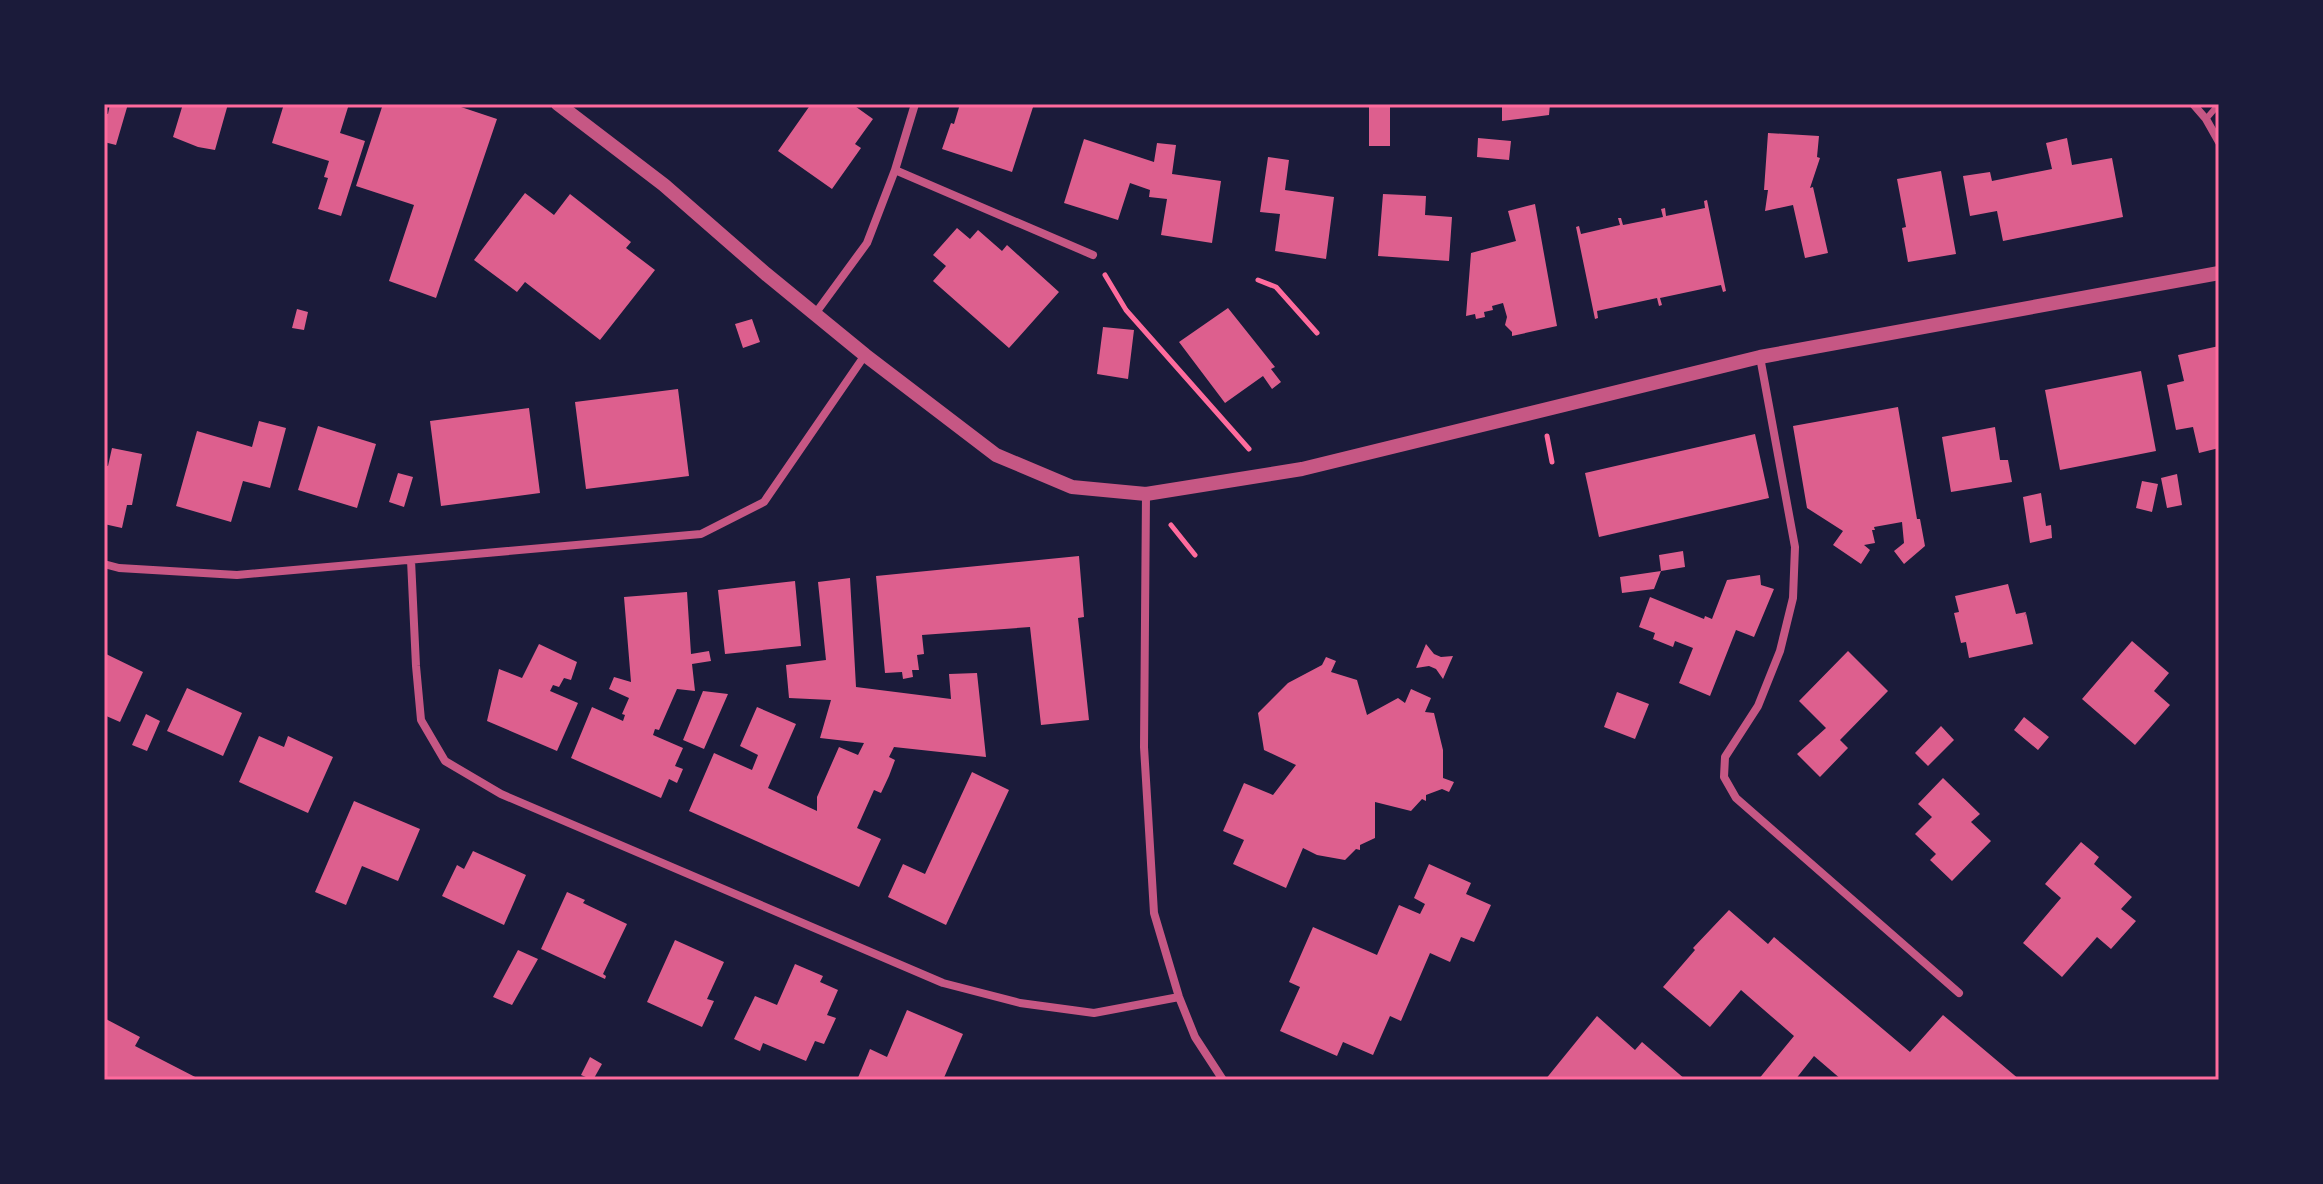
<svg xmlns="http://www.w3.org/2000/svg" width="2323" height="1184" font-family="'Varela Round',sans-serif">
	<rect width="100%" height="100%" fill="#1b1b3a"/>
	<path fill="#dd5f8e" d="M110,104H128L116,145L104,142V113L108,114Z
		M183,104H228L215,150L198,147L173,137Z
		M284,104H349L340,133L365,141L341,216L318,209L328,178L324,177L329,161L272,143Z
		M383,104H452L497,119L436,298L389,281L414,205L356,186Z
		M811,104H852L873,119L855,144L861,148L832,189L778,151Z
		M960,104H1034L1012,172L942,149L951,123L954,124Z
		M1369,104H1390V146H1369Z
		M1502,104H1550L1549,115L1502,121Z
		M1768,133L1819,136L1817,157L1820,158L1810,188L1813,187L1828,253L1805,258L1793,205L1765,211L1768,190H1764Z
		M1478,138L1511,141L1509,160L1477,157Z
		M2067,138L2072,165L2112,158L2123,217L2003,241L1997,211L1970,216L1963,176L1990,172L1992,181L2052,169L2046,143Z
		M1084,139L1154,162L1157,143L1176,145L1172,174L1221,181L1212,243L1161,235L1167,199L1149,197L1150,190L1130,183L1118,220L1064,203Z
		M1268,157L1289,160L1285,190L1334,197L1326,259L1275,251L1280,214L1260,212Z
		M1941,171L1956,254L1908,262L1902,228L1906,227L1897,179Z
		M525,193L554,215L570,194L631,242L626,248L655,270L600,340L525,282L517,292L474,260Z
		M1383,194L1426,196L1425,215L1452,217L1449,261L1378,256Z
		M1707,200L1726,291L1723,292L1721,285L1660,298L1662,305L1659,306L1657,298L1597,311L1598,318L1595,319L1576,227L1579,226L1581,234L1620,225L1618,218H1621L1623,225L1663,217L1661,209L1665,208L1666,216L1705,208L1704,201Z
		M1535,204L1557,326L1512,336V332L1505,325L1507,317L1503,303L1492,306L1493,310L1484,312L1485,317L1476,319L1475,314L1466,316L1471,253L1516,241L1508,211Z
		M957,228L970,239L978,230L1002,251L1007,245L1059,292L1009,348L933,281L946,266L933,255Z
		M1228,308L1275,367L1271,369L1281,382L1272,389L1263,376L1225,403L1179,342Z
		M297,309L308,312L304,330L292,328Z
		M752,319L760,342L743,348L735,324Z
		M1103,327L1134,330L1128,379L1097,374Z
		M2219,346V448L2199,453L2193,427L2176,430L2167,385L2184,381L2178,355Z
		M2141,371L2156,451L2060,470L2045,390Z
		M678,389L689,476L586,489L575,402Z
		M1898,407L1917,519H1920L1925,546L1904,564L1894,551L1904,543L1902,522L1874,527L1875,530H1872L1875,543L1864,545L1870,550L1861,564L1833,545L1843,531L1807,508L1793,426Z
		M529,408L540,493L441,506L430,421Z
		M259,421L286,428L270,488L243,481L231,522L176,506L197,431L252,447Z
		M318,426L376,444L357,508L298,490Z
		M1995,427L2000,460H2008L2012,482L1951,492L1942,437Z
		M1755,434L1769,498L1599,537L1585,473Z
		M112,448L142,454L132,505H127L122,528L104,524V465L108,466Z
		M398,473L413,477L404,507L389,502Z
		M2177,474L2182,505L2167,508L2161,478Z
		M2142,481L2158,484L2152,512L2136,508Z
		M2041,493L2046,526L2051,525L2052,538L2030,543L2023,497Z
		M1683,551L1685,567L1661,571L1659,555Z
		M1079,556L1084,617L1078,618L1089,720L1041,725L1030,627L922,635L924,654L917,655L919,670H912L913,677L903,679L902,672L885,673L876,576Z
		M1661,571L1654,589L1622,593L1620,577Z
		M1760,575L1761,585L1774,589L1754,637L1736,630L1710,696L1679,683L1693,648L1675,641L1673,647L1653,639L1655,633L1639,627L1650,597L1704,619L1705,616L1712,619L1727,580Z
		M850,578L856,687L951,699L949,674L977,673L986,757L894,747L889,757L895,760L889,776L881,793L874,790L857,828L881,839L859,887L689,811L714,753L752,770L758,755L740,746L757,707L796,724L768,788L817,811V797L839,747L858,755L864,743L820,738L831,700L789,698L786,665L826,660L818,582Z
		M795,581L801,646L725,654L718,590Z
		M2008,584L2016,614L2026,612L2024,617L2026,613L2033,644L1969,658L1966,642L1961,643L1954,613L1959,612L1955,596Z
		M687,592L691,654L709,651L711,661L692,664L695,691L677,689L659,730L655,729L653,735L683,748L675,766L683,769L677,783L669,779L661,798L571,758L592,707L623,721L625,715L622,714L629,698L609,689L614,677L631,682L624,597Z
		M2132,641L2169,673L2154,691L2170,705L2135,745L2082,699Z
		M539,644L577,662L571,680L564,678L559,687L553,685L550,691L578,703L557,751L487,721L499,669L522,678Z
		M1426,644L1434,654L1441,657L1453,656L1443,679L1436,669L1429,666L1416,668Z
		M1848,651L1888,691L1840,740L1848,748L1820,777L1797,754L1826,728L1799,701Z
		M104,653L143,672L120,722L104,715Z
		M1326,657L1336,661L1331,672L1357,680L1367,715L1398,698L1405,703L1411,689L1431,698L1425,712L1434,713L1443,750V778L1454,782L1449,792L1442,789L1426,795V801L1422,799L1411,811L1375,802V838L1360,845V850L1356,849L1345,860L1317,855L1303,848L1286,888L1233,864L1244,840L1223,831L1244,783L1273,795L1296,765L1264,750L1258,713L1288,683L1322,665Z
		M187,688L242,713L223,756L167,731Z
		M703,691L728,694L704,749L683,740Z
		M1617,692L1649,704L1635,739L1604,727Z
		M146,714L160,721L147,751L132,745Z
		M2024,717L2049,737L2038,750L2014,730Z
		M1941,726L1954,740L1928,766L1915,753Z
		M259,736L284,747L288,736L333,757L308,813L239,782Z
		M972,772L1009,790L946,925L888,897L903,864L925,874Z
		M1943,778L1980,814L1971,822L1991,841L1952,881L1930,860L1936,854L1915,834L1932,817L1918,804Z
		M354,801L420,829L398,881L362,866L346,905L315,892Z
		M2081,842L2099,857L2094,864L2132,897L2121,909L2136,921L2111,949L2097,937L2062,977L2023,943L2061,898L2045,884Z
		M473,851L526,875L504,925L442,896L457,865L464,869Z
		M1429,864L1471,883L1466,894L1491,905L1474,942L1461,937L1450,962L1430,953L1401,1021L1390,1016L1373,1055L1343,1042L1337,1056L1280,1031L1300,987L1289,982L1313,927L1377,955L1399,905L1420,914L1425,904L1414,898Z
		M567,892L585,900L583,903L627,924L603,974L606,976L605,979L541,949Z
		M1729,910L1768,944L1774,937L1910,1052L1943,1015L2020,1080H1842L1814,1056L1795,1080H1758L1794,1036L1741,990L1710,1027L1663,987L1695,950L1693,948Z
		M675,940L724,962L707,999L714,1001L702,1027L647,1002Z
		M518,950L538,959L512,1005L493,997Z
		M795,964L823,976L820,982L838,990L827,1015L836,1018L824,1044L815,1041L806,1061L763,1043L760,1051L734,1039L755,996L777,1005Z
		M907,1010L963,1034L943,1080L934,1077L933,1080H857L870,1049L887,1057Z
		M1597,1016L1635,1050L1642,1042L1686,1080H1545Z
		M104,1018L140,1037L135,1046L201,1080H104Z
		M590,1057L602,1064L593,1080L581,1075Z"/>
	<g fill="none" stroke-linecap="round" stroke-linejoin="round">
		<path stroke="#ff6b9d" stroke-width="5" d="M1105,275L1126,310L1249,449
			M1258,280L1276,287L1317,333
			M1547,436L1552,462
			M1171,525L1195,555"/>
		<path stroke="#c65784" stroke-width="6" d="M2206,119L2219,104"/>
		<path stroke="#c65784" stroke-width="8" d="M2193,104L2206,119L2219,142
			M895,170L1093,255
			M815,314L867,243L895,170L915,104
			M1760,357L1795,547L1793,598L1780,651L1758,706L1725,757L1724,777L1736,798L1959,993
			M1146,494L1144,747L1154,913L1179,997L1195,1037L1223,1080
			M411,560L416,666L421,720L445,761L501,794L943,983L1020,1003L1094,1013L1179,997
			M104,564L119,568L237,575L701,534L764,502L865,355"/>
		<path stroke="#c65784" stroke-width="14" d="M558,104L664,185L766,274L865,355L996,455L1072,487L1146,494L1302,469L1760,357L2219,273"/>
	</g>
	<rect width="2323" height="1184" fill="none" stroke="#1b1b3a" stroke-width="212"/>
	<rect x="106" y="106" width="2111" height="972" fill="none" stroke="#ff6b9d" stroke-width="3"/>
</svg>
